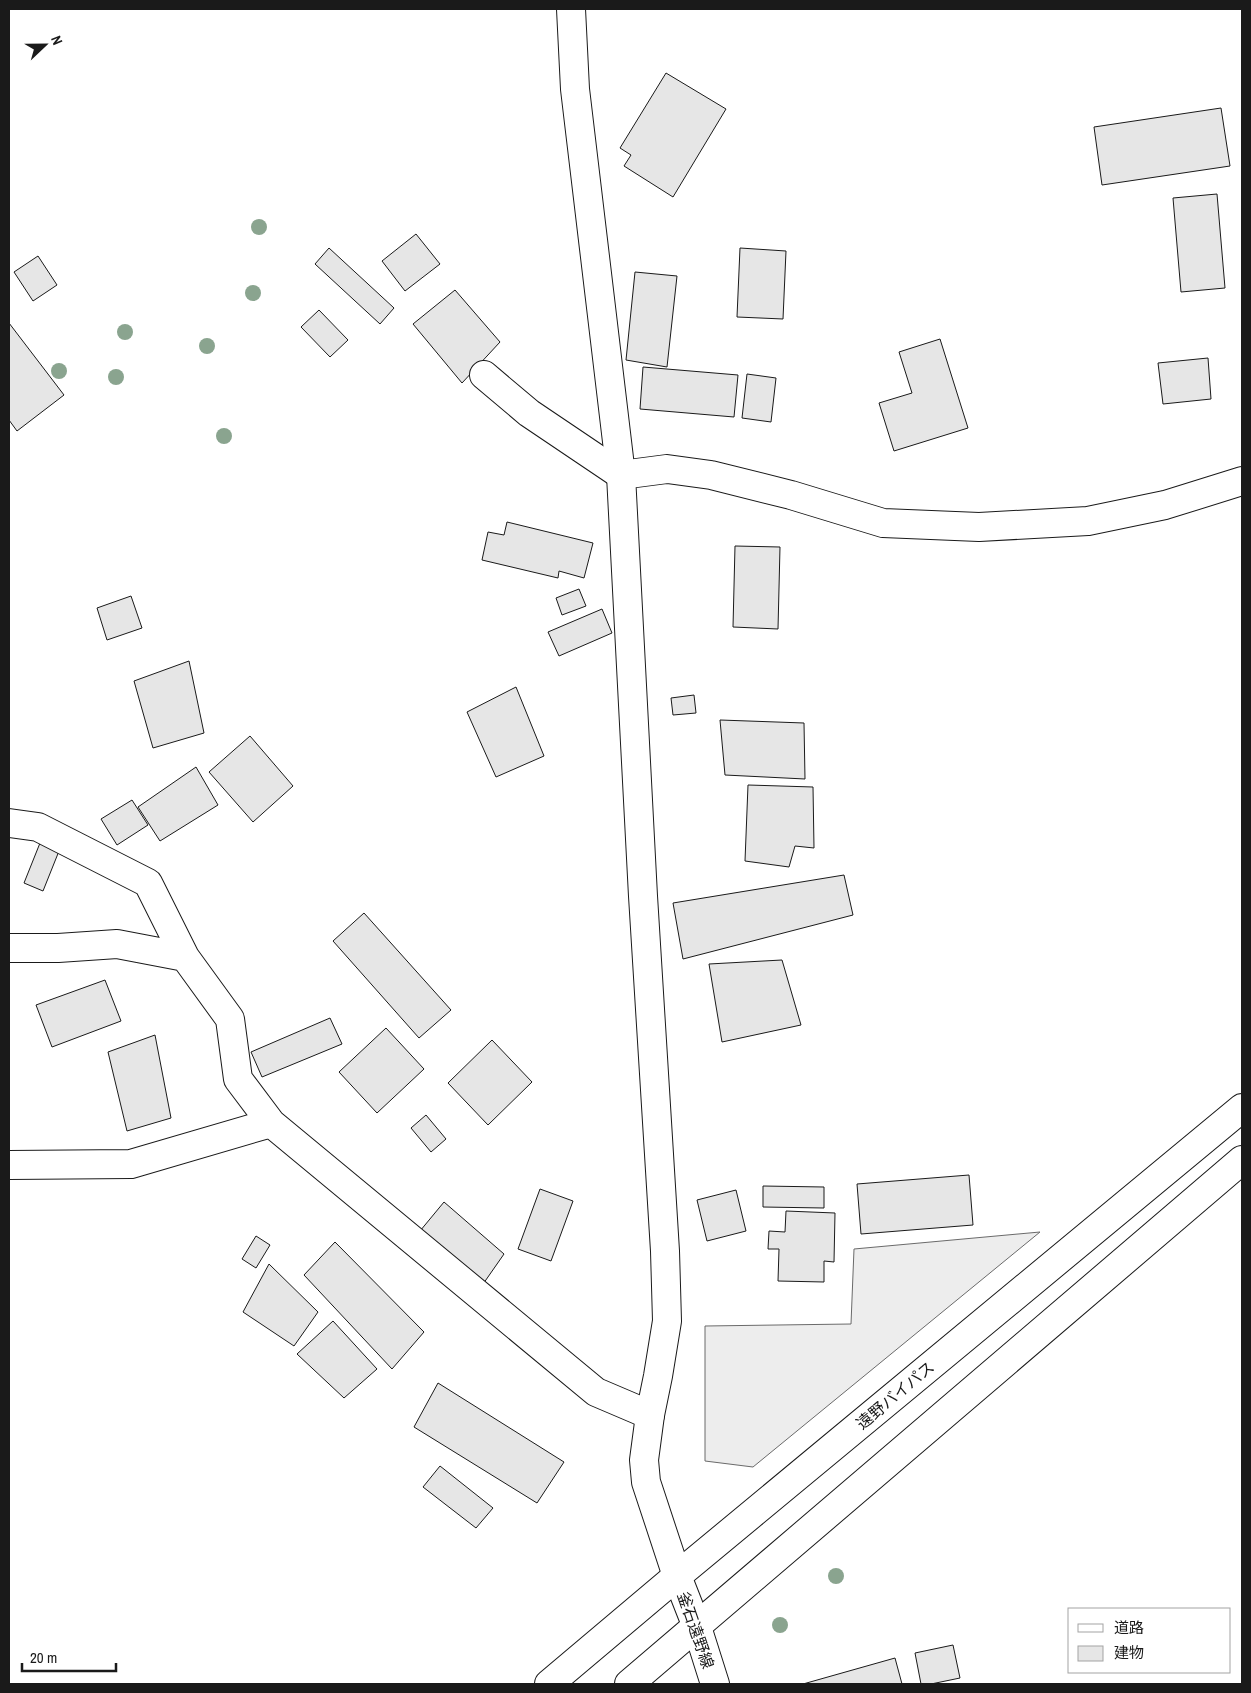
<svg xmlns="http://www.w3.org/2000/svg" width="1251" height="1693" font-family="'Archivo Narrow','Noto Sans JP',sans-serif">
	<rect width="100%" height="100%" fill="#fff"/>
	<path fill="#ededed" stroke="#6a6a6a" d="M1040,1232L753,1467L705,1461V1326L851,1324L854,1249Z"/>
	<path fill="#e6e6e6" stroke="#1a1a1a" d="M666,73L726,109L673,197L624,166L631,155L620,148Z
		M1221,108L1230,166L1102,185L1094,127Z
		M1217,194L1225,288L1181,292L1173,198Z
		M416,234L440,264L405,291L382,261Z
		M329,248L394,308L380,324L315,264Z
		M740,248L786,251L783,319L737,317Z
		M38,256L57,285L33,301L14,272Z
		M635,272L677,276L667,367L626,360Z
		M455,290L500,342L462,383L413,324Z
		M319,310L348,340L330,357L301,327Z
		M9,323L64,395L17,431L9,420Z
		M940,339L968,428L894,451L879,403L912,393L899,352Z
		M1208,358L1211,399L1163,404L1158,363Z
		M643,367L738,375L734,417L640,409Z
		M747,374L776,378L771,422L742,418Z
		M507,522L593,543L584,578L559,571L558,578L482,560L488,532L504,535Z
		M735,546L780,547L778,629L733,627Z
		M579,589L586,606L562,615L556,598Z
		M131,596L142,628L107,640L97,608Z
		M602,609L612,633L559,656L548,632Z
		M189,661L204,733L153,748L134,681Z
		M516,687L544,756L496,777L467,712Z
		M694,695L696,713L673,715L671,698Z
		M720,720L804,723L805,779L725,775Z
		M250,736L293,786L253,822L209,772Z
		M196,767L218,805L160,841L138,807Z
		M748,785L813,787L814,848L795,846L789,867L745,861Z
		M132,800L148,825L117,845L101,819Z
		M42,838L61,846L43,891L24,883Z
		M844,875L853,915L683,959L673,903Z
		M364,913L451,1010L419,1038L333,941Z
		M782,960L801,1025L722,1042L709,964Z
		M105,980L121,1021L52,1047L36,1005Z
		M330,1018L342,1044L262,1077L251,1052Z
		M386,1028L424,1069L377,1113L339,1072Z
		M155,1035L171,1118L127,1131L108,1052Z
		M492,1040L532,1082L488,1125L448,1083Z
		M426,1115L446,1139L431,1152L411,1128Z
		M969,1175L973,1225L861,1234L857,1184Z
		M763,1186L824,1187V1208L763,1207Z
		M540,1189L573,1201L551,1261L518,1249Z
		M736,1190L746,1231L707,1241L697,1200Z
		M444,1202L504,1254L481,1287L420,1231Z
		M786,1211L835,1213L834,1262L824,1261V1282L778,1281L779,1249H768L769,1231L785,1232Z
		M256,1236L270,1245L256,1268L242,1259Z
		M335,1242L424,1332L392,1369L304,1275Z
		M269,1264L318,1312L294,1346L243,1312Z
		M333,1321L377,1369L344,1398L297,1354Z
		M438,1383L564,1462L537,1503L414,1427Z
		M440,1466L493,1508L476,1528L423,1487Z
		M953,1645L960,1678L931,1684H921L915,1653Z
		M895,1658L902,1684H803Z"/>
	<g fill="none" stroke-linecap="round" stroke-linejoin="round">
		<defs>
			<path id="street" d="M484,375L529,413L621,475L667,469L711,475L791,495L883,523L979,527L1088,521L1165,505L1242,481
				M9,823L38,827L148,883L185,957L230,1019L238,1079L271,1123L596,1392L650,1415
				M9,948H58L117,944L185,957
				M9,1165L131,1164L271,1123"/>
			<path id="secondary" d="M571,9L575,89L621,475L643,896L665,1251L667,1321L658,1376L650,1415L644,1460L646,1482L677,1576"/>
			<path id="primary" d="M677,1576L697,1627L715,1684"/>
			<path id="highway" d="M549,1684L677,1576L1242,1108
				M629,1684L1242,1160"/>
		</defs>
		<use href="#street" stroke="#1a1a1a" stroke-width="30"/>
		<use href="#secondary" stroke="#1a1a1a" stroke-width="30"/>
		<use href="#primary" stroke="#1a1a1a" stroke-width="30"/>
		<use href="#highway" stroke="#1a1a1a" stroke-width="30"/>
		<use href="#street" stroke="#fff" stroke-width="28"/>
		<use href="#secondary" stroke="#fff" stroke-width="28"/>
		<use href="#primary" stroke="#fff" stroke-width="28"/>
		<use href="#highway" stroke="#fff" stroke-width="28"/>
	</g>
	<g fill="#8aa48f">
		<circle cx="259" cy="227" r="8"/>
		<circle cx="253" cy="293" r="8"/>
		<circle cx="125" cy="332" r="8"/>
		<circle cx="207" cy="346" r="8"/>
		<circle cx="59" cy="371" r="8"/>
		<circle cx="116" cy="377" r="8"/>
		<circle cx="224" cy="436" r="8"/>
		<circle cx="836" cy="1576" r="8"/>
		<circle cx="780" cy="1625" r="8"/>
	</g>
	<g text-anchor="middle" stroke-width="4" stroke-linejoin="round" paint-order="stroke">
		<g font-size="16" fill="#1a1a1a" stroke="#fff">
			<text transform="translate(895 1395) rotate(-40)" y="6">遠野バイパス</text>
			<text transform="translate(696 1630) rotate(71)" y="6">釜石遠野線</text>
		</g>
	</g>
	<rect width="1251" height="1693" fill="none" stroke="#1a1a1a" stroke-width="20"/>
	<rect x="1068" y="1608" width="162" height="65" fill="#ffffff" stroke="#a3a3a3"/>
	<rect x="1078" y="1624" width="25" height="8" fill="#ffffff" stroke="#a3a3a3"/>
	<text x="1114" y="1633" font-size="15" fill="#1a1a1a">道路</text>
	<rect x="1078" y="1646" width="25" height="15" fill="#e6e6e6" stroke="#a3a3a3"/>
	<text x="1114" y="1658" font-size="15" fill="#1a1a1a">建物</text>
	<g transform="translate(45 45) rotate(68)" stroke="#ffffff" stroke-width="4" paint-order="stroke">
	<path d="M0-4L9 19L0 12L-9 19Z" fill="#1a1a1a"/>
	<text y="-8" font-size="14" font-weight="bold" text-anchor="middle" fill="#1a1a1a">N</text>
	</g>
	<path d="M22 1663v8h94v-8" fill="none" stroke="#1a1a1a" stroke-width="2.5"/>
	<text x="30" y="1663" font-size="15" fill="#1a1a1a" stroke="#ffffff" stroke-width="4" paint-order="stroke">20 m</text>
</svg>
